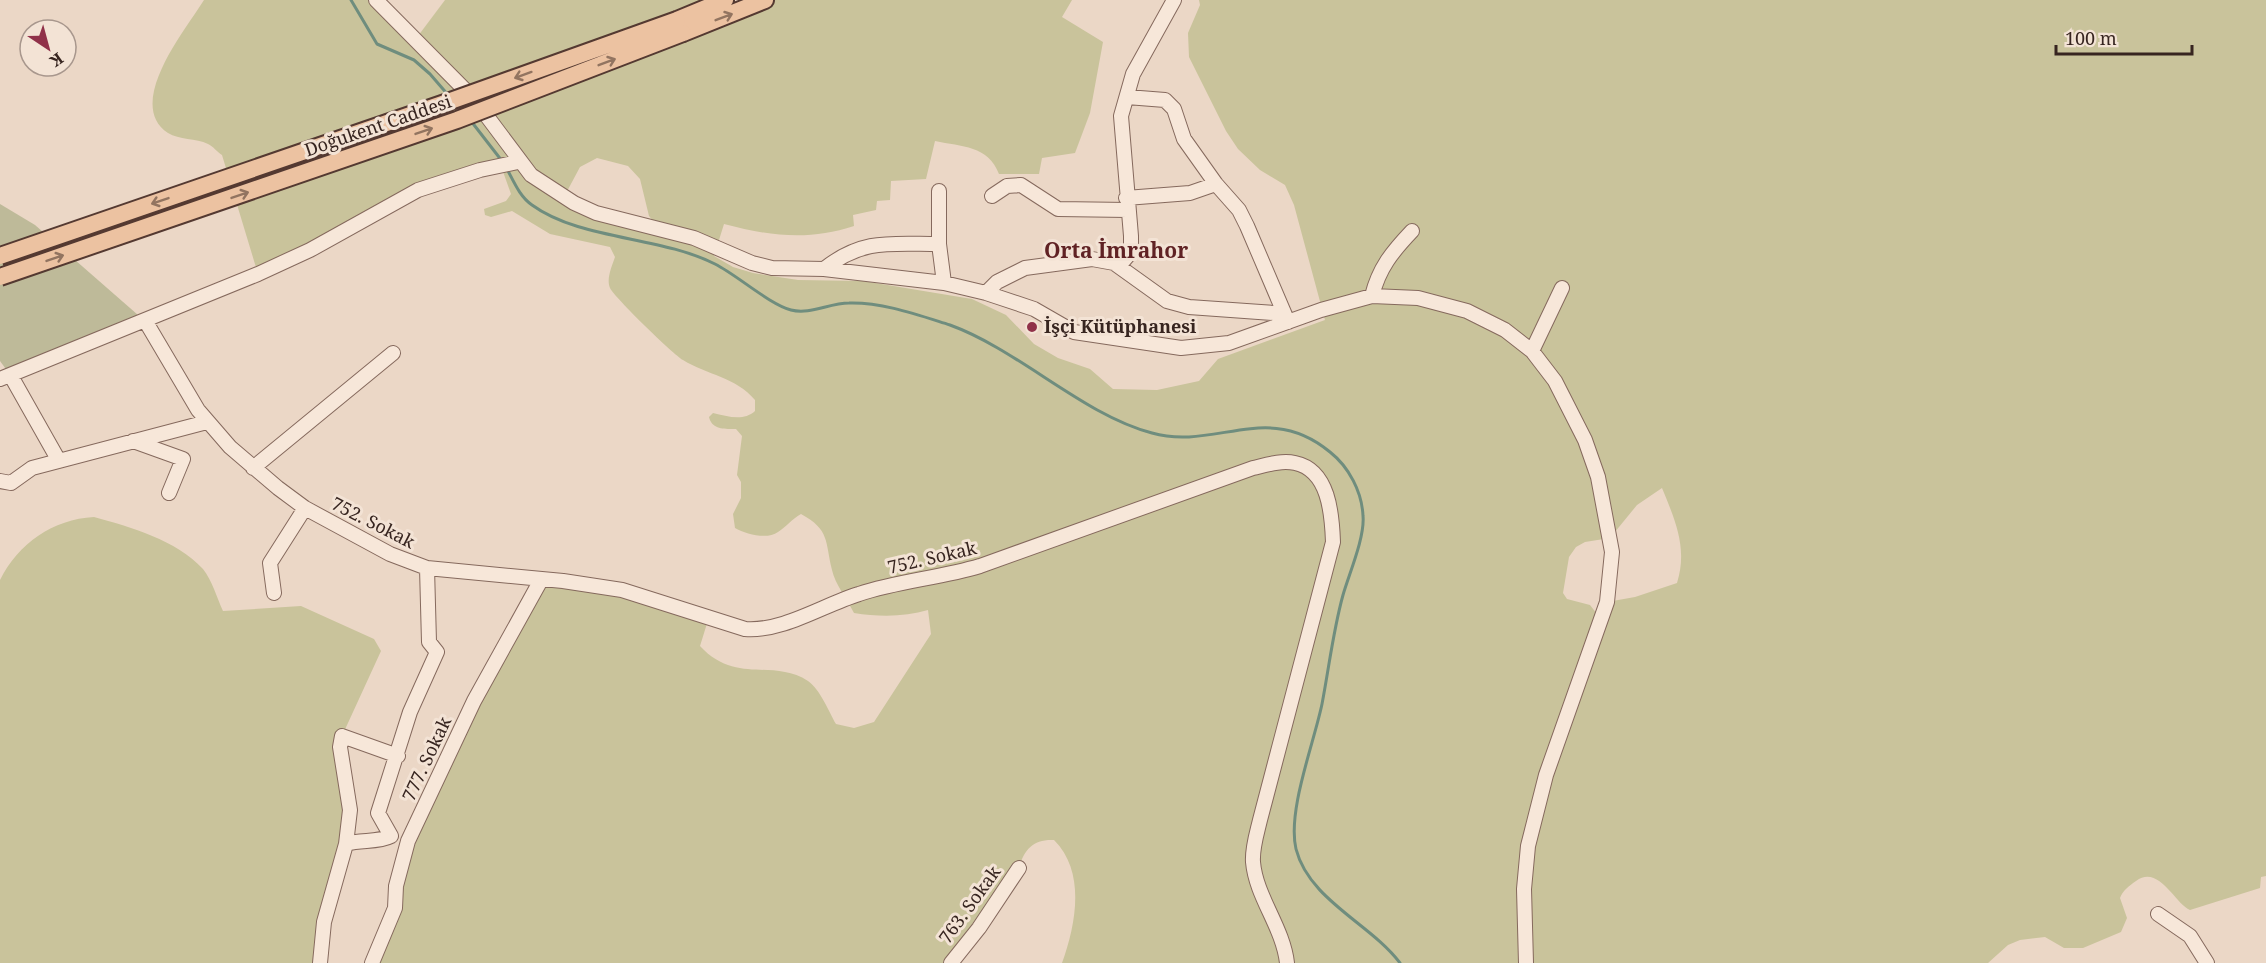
<svg xmlns="http://www.w3.org/2000/svg" width="2266" height="963" font-family="'Noto Serif',serif">
	<rect width="100%" height="100%" fill="#ebd7c6"/>
	<path fill="#c9c39b" fill-rule="evenodd" d="M204,0H376L415,40L445,0H725L677,20L765,0H1072L1062,17L1103,42L1090,113L1075,153L1042,158L1039,174H999C988,145 962,147 935,141L926,179L891,181L890,200L877,201L876,210L853,215L854,226C809,241 769,236 724,224L714,256L733,267L753,273L798,280L863,281L972,299L1006,315L1034,344L1058,358L1090,369L1113,389L1157,390L1199,381L1218,359L1325,320L1294,205L1285,185L1260,170L1238,149L1226,131L1189,57L1188,33L1200,5L1199,0H2266V876L2261,877L2260,888L2190,910C2175,904 2159,864 2136,881C2129,886 2123,890 2120,898L2127,918L2121,932L2083,948H2064L2045,937L2020,940L2008,945L1988,963H1062C1076,924 1086,872 1054,840C1034,839 1024,849 1019,868L951,963H372L408,841L543,581H563L709,617L700,646C736,685 772,658 808,681C820,689 829,712 836,724L854,728L874,722L931,634L928,610C905,617 879,617 854,613C847,599 835,584 832,570C825,541 830,530 801,514C792,519 786,527 778,532C767,540 746,534 735,528L733,514L741,498V482L737,475L742,436L736,429C725,429 712,430 709,417L713,413C727,416 743,422 755,411V400C736,377 707,375 683,360C674,355 614,297 610,288C606,279 612,266 615,257L610,247L550,234L512,211L491,217L485,215L484,209L506,201L511,194L501,166L437,184L258,274L222,155C217,152 213,146 208,144C196,138 179,140 168,133C124,104 186,29 204,0ZM597,158L628,166L640,179L649,216L661,230L564,197L580,167ZM1662,488C1675,520 1688,548 1677,583L1635,597L1607,602L1597,614L1590,605L1567,599L1563,593L1569,557L1576,547L1585,542L1610,538L1637,505Z
		M94,517C131,527 176,540 203,569C212,580 217,598 223,611L301,606L374,639L381,651L342,736L350,810L320,963H0V580C18,544 53,519 94,517Z"/>
	<path fill="#beba99" d="M0,204L35,225L146,322L11,376L0,361Z"/>
	<g fill="none" stroke-linecap="round" stroke-linejoin="round">
		<path stroke="#6f8d7e" stroke-width="3" d="M351,0L377,44L414,60L430,74L449,96
			M471,121L502,161
			M507,169C514,182 520,197 532,205C580,240 660,236 715,264C737,275 769,304 791,310C810,315 829,303 849,303C882,302 918,315 950,325C1019,350 1083,415 1152,433C1215,451 1268,400 1330,452C1349,467 1362,492 1363,516C1365,537 1349,574 1343,595C1333,631 1329,668 1322,704C1314,743 1287,811 1296,849C1309,900 1371,924 1400,963"/>
		<defs>
			<path id="minor" d="M376,0L474,99L531,175L574,203L596,213L694,238L752,263L772,268L824,269L944,283L986,293L1034,309L1074,332L1181,348L1229,343L1321,310L1372,296L1418,298L1467,311L1505,330L1532,351L1555,381L1585,440L1598,477L1612,552L1607,602L1546,775L1528,846L1524,889L1526,963
				M1127,97L1165,100L1174,109L1184,139L1216,184L1239,210L1247,226L1288,322
				M939,191V244L944,283
				M992,196L1007,186L1021,185L1058,209L1128,210
				M1126,198L1190,193L1216,184
				M1119,266L1131,252V236L1121,116L1133,74L1174,0
				M824,269C863,238 892,244 939,244
				M986,293L997,282L1025,268L1092,259L1114,263L1167,301L1189,307L1274,313L1288,322
				M1372,296C1379,268 1392,252 1412,231
				M146,322L198,410L230,447L278,488L305,508L390,554L427,568L563,581L622,590L745,629C783,632 823,605 859,594C898,581 940,578 980,566L1253,468C1266,465 1281,460 1295,463C1329,470 1332,514 1333,542L1260,820C1257,833 1252,848 1253,862C1256,897 1283,927 1287,963
				M1532,351L1562,288
				M11,376L59,461
				M0,379L258,274L310,250L418,190L480,170L518,162
				M133,441L183,459L169,493
				M253,468L393,353
				M0,481L11,483L32,468L207,422
				M274,593L270,563L305,508
				M346,844L350,810L340,747L342,736L398,756
				M2158,914L2190,936L2207,963
				M320,963L324,922L346,844C361,839 377,843 391,836L378,813L410,712L437,652L429,642L427,568
				M372,963L395,908L396,886L408,841L474,701L541,580
				M951,963L979,928L1019,868"/>
			<path id="major" d="M677,20L725,0
				M683,33L765,0"/>
		</defs>
		<use href="#minor" stroke="#85695d" stroke-width="16"/>
		<use href="#major" stroke="#543931" stroke-width="20"/>
		<use href="#minor" stroke="#f7e7d9" stroke-width="14"/>
		<use href="#major" stroke="#ecc2a1" stroke-width="16"/>
		<defs>
			<path id="major-bridge" d="M0,256L442,104L677,20
				M0,277L457,120L683,33"/>
		</defs>
		<use href="#major-bridge" stroke="#543931" stroke-width="20" stroke-linecap="butt"/>
		<use href="#major-bridge" stroke="#ecc2a1" stroke-width="16"/>
	</g>
	<defs><path id="oneway-shaft" d="M-6 0H5M1.5-3L5.5 0L1.5 3" fill="none" stroke-width="1.6" stroke-linecap="round" stroke-linejoin="round" transform="scale(1.5)"/></defs>
	<g stroke="#927460">
		<use href="#oneway-shaft" transform="translate(724 17) rotate(-21)"/>
		<use href="#oneway-shaft" transform="translate(607 62) rotate(-21)"/>
		<use href="#oneway-shaft" transform="translate(523 75) rotate(160)"/>
		<use href="#oneway-shaft" transform="translate(424 131) rotate(-19)"/>
		<use href="#oneway-shaft" transform="translate(240 195) rotate(-19)"/>
		<use href="#oneway-shaft" transform="translate(160 201) rotate(161)"/>
		<use href="#oneway-shaft" transform="translate(55 258) rotate(-19)"/>
	</g>
	<circle fill="#903149" stroke="#f3e3d5" stroke-width="2" cx="1032" cy="327" r="6"/>
	<g text-anchor="middle" stroke-width="6" stroke-linejoin="round" paint-order="stroke">
		<g font-size="18" fill="#372520" stroke="#f3e3d5">
			<text transform="translate(378 126) rotate(-19)" y="6">Doğukent Caddesi</text>
			<text transform="translate(373 523) rotate(27)" y="6">752. Sokak</text>
			<text transform="translate(932 558) rotate(-13)" y="6">752. Sokak</text>
			<text transform="translate(427 759) rotate(-65)" y="6">777. Sokak</text>
			<text transform="translate(970 905) rotate(-54)" y="6">763. Sokak</text>
		</g>
		<g font-size="18" font-weight="bold" fill="#372520" stroke="#f3e3d5" text-anchor="start">
			<text x="1044" y="333">İşçi Kütüphanesi</text>
		</g>
		<g font-size="21" font-weight="bold" fill="#602224" stroke="#f3e3d5">
			<text x="1116" y="258">Orta İmrahor</text>
		</g>
	</g>
	<g transform="translate(48 48) rotate(144)"><circle r="28" fill="#f3e3d5" stroke="#a8978d" stroke-width="1.5"/>
	<path d="M0-4.5L10 22L0 15L-10 22Z" fill="#903149"/>
	<text y="-9" font-size="16" font-weight="bold" text-anchor="middle" fill="#372520">K</text>
	</g>
	<path d="M2056 45v9h136v-9" fill="none" stroke="#372520" stroke-width="3"/>
	<text x="2065" y="45" font-size="18" fill="#372520" stroke="#f3e3d5" stroke-width="4.5" paint-order="stroke">100 m</text>
</svg>
